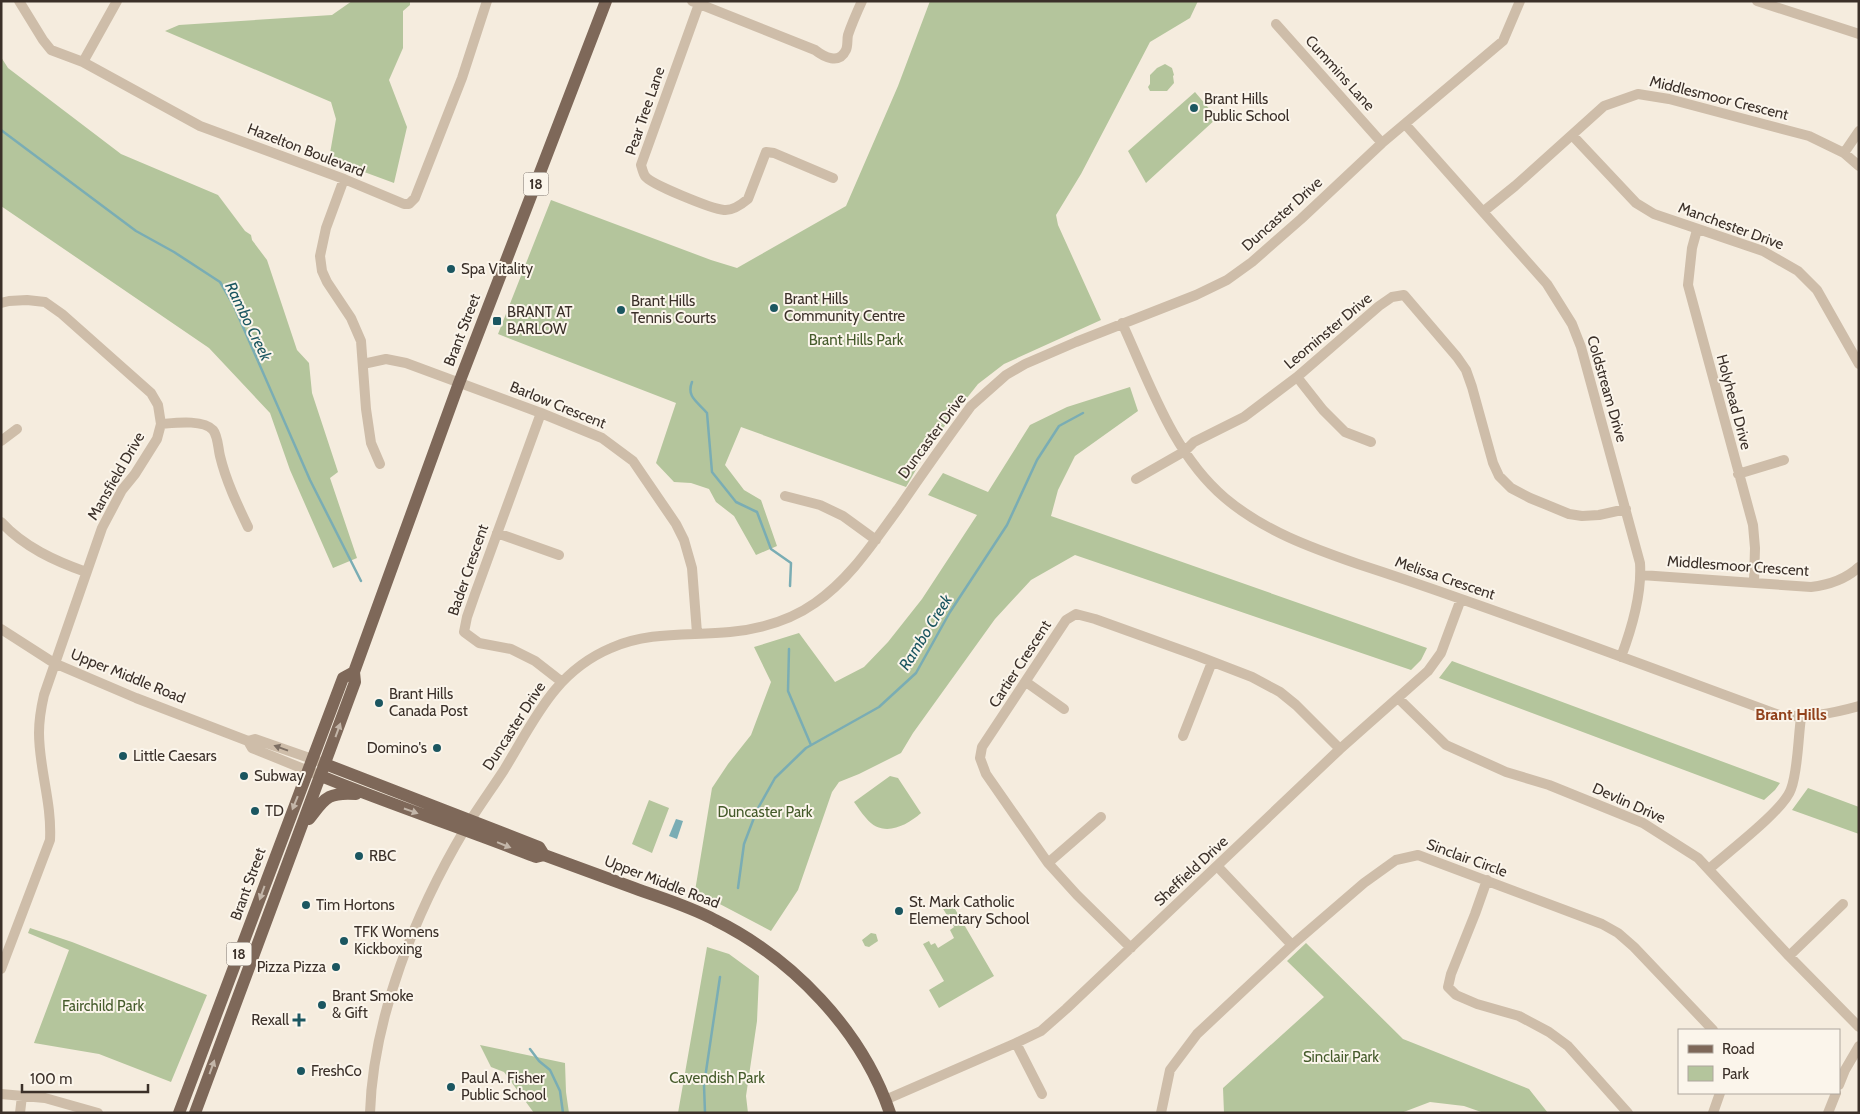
<svg xmlns="http://www.w3.org/2000/svg" width="1860" height="1114" font-family="Cabin,sans-serif">
	<rect width="100%" height="100%" fill="#f5ecde"/>
	<path fill="#b4c59c" d="M352,1H410V5L403,11V48L389,80L407,127L394,183L329,159L336,119L331,102L165,31L179,25L332,15Z
		M930,1H1198L1190,18L1150,42L1081,174L1056,215L1058,225L1101,320L1004,364L978,384L932,442L906,487L741,427L725,465L744,490L761,500L777,546L756,555L734,516L716,502L709,489L691,483L674,482L656,463L676,403L498,334L551,200L711,260L737,268L846,206L898,86Z
		M1,57L8,68L121,154L218,195L245,231L251,235L252,240L267,260L297,350L309,363L312,393L338,472L330,478L357,558L333,568L290,470L270,413L209,348L1,206Z
		M1165,64L1172,68L1174,75L1173,76L1174,83L1167,91H1150L1148,87L1150,84V75L1157,68Z
		M1195,92L1217,118L1146,183L1128,151Z
		M1130,387L1138,411L1075,456L1058,490L1051,516L1427,648L1421,660L1411,670L1075,555L1031,580L995,619L913,733L901,753L859,774L839,782L832,792L798,890L771,931L695,891L712,788L728,764L751,735L771,682L754,647L799,633L835,682L864,667L888,642L922,599L977,515L928,495L943,473L988,492L1030,425L1067,407Z
		M1452,661L1780,783L1775,790L1764,800L1439,678Z
		M890,776L898,778L921,813C905,827 882,838 866,818C861,813 858,807 854,802Z
		M1808,788L1859,807V834L1792,810Z
		M649,800L669,808L652,853L632,844Z
		M948,897L994,976L939,1008L929,990L944,981L923,944L929,941L931,945L935,943L938,948L954,938L950,930L954,927L939,902Z
		M30,928L72,942L207,995L171,1082L99,1054L34,1043L69,950L28,933Z
		M871,933L876,934L878,941L869,947L865,946L862,940Z
		M1306,943L1403,1039L1529,1089L1548,1113H1484L1464,1106L1430,1102L1401,1113H1224L1223,1088L1324,997L1287,961Z
		M707,947L729,954L759,976L757,1021L746,1096L748,1113H678Z
		M480,1045L565,1063L566,1092L569,1113H534L504,1072L491,1067Z"/>
	<path fill="#7aadb4" d="M676,819L683,821L677,839L669,836Z"/>
	<g fill="none" stroke-linecap="round" stroke-linejoin="round">
		<path stroke="#7aadb4" stroke-width="2.5" d="M1,130L136,231L174,252L220,282L233,304L310,480L361,581
			M692,382C686,397 698,402 707,413L712,472L736,502L757,512L771,549L791,563L790,586
			M789,649L788,691L811,745
			M738,888L744,844L757,810L775,778L806,748L879,707L916,673L950,612L1007,525L1037,460L1059,426L1083,413
			M530,1049L539,1061L550,1070L560,1091L563,1113
			M705,1113L704,1085L720,977"/>
		<path stroke="#cebda9" stroke-width="10" d="M19,1L43,40L51,50L83,62L200,126L344,179L404,204H409L415,198L462,78L487,1
			M692,1L815,50C824,57 839,65 846,50C848,46 847,39 848,35C852,23 857,12 862,1
			M1757,1L1859,34
			M699,4L641,165C642,168 643,173 645,176C650,184 712,209 724,210C732,211 742,204 748,199L766,152L774,153L833,178
			M1276,24L1382,143
			M83,62L117,1
			M1405,124L1547,284L1572,324L1581,347L1640,563C1642,594 1632,628 1621,657
			M1572,135L1636,203L1654,214L1763,251L1798,271L1817,290L1859,364
			M1844,153L1859,131
			M344,179L326,228L320,256L322,271L327,282L351,318L361,341L366,409L371,443L380,464
			M1484,211L1515,186L1604,106L1638,94L1669,99L1809,136L1844,153L1859,166
			M1697,230L1692,248L1688,285L1753,525L1755,548L1754,582
			M1,303L9,301L27,300L45,302L62,314L151,393L158,405L161,424L157,439L135,474L122,490L102,528L44,695C41,708 39,720 39,733C39,769 52,802 50,840L1,969
			M1122,323C1150,384 1173,454 1225,498C1264,531 1312,548 1358,564C1392,575 1427,587 1461,599C1567,636 1673,676 1779,715C1808,718 1830,714 1859,706
			M363,364L386,359L406,363L541,413L602,438L633,461L676,524L684,540L692,568L697,633
			M1297,377L1323,410L1345,432L1371,442
			M541,413L475,594L467,617L464,632L479,643L511,649L535,661L562,682
			M161,424C174,423 203,419 213,430C218,436 218,448 220,456C226,481 237,504 248,527
			M1,441L17,429
			M1738,474L1784,460
			M1136,479L1185,451L1194,442L1244,417L1297,377L1379,306L1392,297L1404,295L1457,357L1466,370L1472,387L1493,463L1499,476L1511,488L1530,498L1569,514L1582,516L1599,515L1626,509
			M785,496L820,505L843,516L876,540
			M1,522C24,547 55,561 86,572
			M497,533L559,555
			M1641,575L1811,587C1829,585 1845,580 1859,567
			M1,629L54,663L136,698L248,741L255,739L318,761
			M1026,682L1064,709
			M1398,698L1446,745L1506,772L1549,785L1643,823L1698,858L1789,956L1859,1027
			M1183,736L1212,662
			M248,741L252,748L321,776
			M1048,863L1101,817
			M1218,867L1292,945
			M1709,869C1728,852 1785,809 1791,789C1798,771 1798,738 1801,718
			M1487,880L1475,914L1451,974L1448,987L1456,995L1477,1004L1519,1016L1549,1032L1568,1046L1628,1113
			M1131,948L1077,895L1048,863L986,774L980,758L982,747L1066,620L1076,614L1095,619L1195,655L1252,677L1280,692L1296,705L1340,749
			M1789,956L1843,904
			M1016,1043L1042,1094
			M1839,1085L1845,1070L1859,1046
			M1,1094L45,1098L98,1113
			M885,1100L1016,1043L1041,1031L1066,1009L1340,749L1428,671L1441,653L1461,599
			M20,1113L22,1096
			M370,1113C373,1017 416,911 465,829C477,809 491,790 504,770C534,721 554,672 611,648C649,631 690,636 730,632C760,629 791,620 815,603C850,579 873,543 898,509C922,474 946,440 971,406L1006,375L1025,364L1076,342L1196,295L1227,280L1252,262L1301,219L1382,143L1503,41L1520,1
			M1161,1113L1170,1070L1197,1034L1292,945L1364,883L1396,860L1418,855L1602,924L1618,933L1634,947L1713,1030
			M1713,1113L1720,1093
			M1828,1113L1836,1093"/>
		<path stroke="#7e6859" stroke-width="12" d="M325,764L539,847L544,855C574,866 604,877 634,888C661,898 689,906 715,920C792,958 862,1030 890,1113
			M321,776C392,805 465,829 536,857L544,855
			M309,819C325,799 326,792 356,794
			M179,1113L343,678L354,672
			M195,1113L355,682L354,672L459,383L606,1"/>
	</g>
	<defs><path id="oneway-solid" d="M-6-.8H1V-3.2L6.5 0L1 3.2V.8H-6Z" transform="scale(1.25)"/></defs>
	<g fill="#c3b6a9">
		<use href="#oneway-solid" transform="translate(338 730) rotate(-70)"/>
		<use href="#oneway-solid" transform="translate(295 803) rotate(112)"/>
		<use href="#oneway-solid" transform="translate(411 811) rotate(19)"/>
		<use href="#oneway-solid" transform="translate(504 845) rotate(22)"/>
		<use href="#oneway-solid" transform="translate(262 893) rotate(110)"/>
		<use href="#oneway-solid" transform="translate(212 1067) rotate(-70)"/>
	</g>
	<use fill="#7d6f63" href="#oneway-solid" transform="translate(281 748) rotate(-160)"/>
	<g fill="#1b5660" stroke="#fbf5eb" stroke-width="2">
		<circle cx="1194" cy="108" r="5"/>
		<circle cx="451" cy="269" r="5"/>
		<circle cx="774" cy="308" r="5"/>
		<circle cx="621" cy="310" r="5"/>
		<rect x="492" y="316" width="10" height="10" rx="2.5"/>
		<circle cx="379" cy="703" r="5"/>
		<circle cx="437" cy="748" r="5"/>
		<circle cx="123" cy="756" r="5"/>
		<circle cx="244" cy="776" r="5"/>
		<circle cx="255" cy="811" r="5"/>
		<circle cx="359" cy="856" r="5"/>
		<circle cx="306" cy="905" r="5"/>
		<circle cx="899" cy="911" r="5"/>
		<circle cx="344" cy="941" r="5"/>
		<circle cx="336" cy="967" r="5"/>
		<circle cx="322" cy="1005" r="5"/>
		<path d="M296.5 1012.5h5v5h5v5h-5v5h-5v-5h-5v-5h5z"/>
		<circle cx="301" cy="1071" r="5"/>
		<circle cx="451" cy="1087" r="5"/>
	</g>
	<g text-anchor="middle" stroke-width="4" stroke-linejoin="round" paint-order="stroke">
		<g fill="#fbf5eb" stroke="#756b63" stroke-width="1">
			<rect x="523.5" y="172.5" width="25" height="23" rx="4"/>
			<rect x="226.5" y="942.5" width="25" height="23" rx="4"/>
		</g>
		<g font-size="14" font-weight="bold" fill="#3b3029">
			<text x="536" y="189">18</text>
			<text x="239" y="959">18</text>
		</g>
		<g font-size="15" fill="#3b3029" stroke="#fbf5eb">
			<text transform="translate(1340 73) rotate(48)" y="5">Cummins Lane</text>
			<text transform="translate(1719 98) rotate(14)" y="5">Middlesmoor Crescent</text>
			<text transform="translate(645 111) rotate(-71)" y="5">Pear Tree Lane</text>
			<text transform="translate(306 150) rotate(21)" y="5">Hazelton Boulevard</text>
			<text transform="translate(1282 214) rotate(-42)" y="5">Duncaster Drive</text>
			<text transform="translate(1731 226) rotate(20)" y="5">Manchester Drive</text>
			<text transform="translate(462 330) rotate(-69)" y="5">Brant Street</text>
			<text transform="translate(1328 331) rotate(-40)" y="5">Leominster Drive</text>
			<text transform="translate(1607 389) rotate(74)" y="5">Coldstream Drive</text>
			<text transform="translate(1734 402) rotate(75)" y="5">Holyhead Drive</text>
			<text transform="translate(558 405) rotate(22)" y="5">Barlow Crescent</text>
			<text transform="translate(932 436) rotate(-53)" y="5">Duncaster Drive</text>
			<text transform="translate(116 476) rotate(-60)" y="5">Mansfield Drive</text>
			<text transform="translate(1738 566) rotate(4)" y="5">Middlesmoor Crescent</text>
			<text transform="translate(468 570) rotate(-71)" y="5">Bader Crescent</text>
			<text transform="translate(1445 578) rotate(19)" y="5">Melissa Crescent</text>
			<text transform="translate(1020 664) rotate(-57)" y="5">Cartier Crescent</text>
			<text transform="translate(128 676) rotate(22)" y="5">Upper Middle Road</text>
			<text transform="translate(514 726) rotate(-57)" y="5">Duncaster Drive</text>
			<text transform="translate(1629 803) rotate(24)" y="5">Devlin Drive</text>
			<text transform="translate(1467 858) rotate(20)" y="5">Sinclair Circle</text>
			<text transform="translate(1191 871) rotate(-43)" y="5">Sheffield Drive</text>
			<text transform="translate(662 882) rotate(21)" y="5">Upper Middle Road</text>
			<text transform="translate(248 884) rotate(-70)" y="5">Brant Street</text>
		</g>
		<g font-size="15" fill="#3b3029" stroke="#fbf5eb" text-anchor="start">
			<text x="1204" y="104">Brant Hills<tspan x="1204" dy="17">Public School</tspan></text>
			<text x="461" y="274">Spa Vitality</text>
			<text x="784" y="304">Brant Hills<tspan x="784" dy="17">Community Centre</tspan></text>
			<text x="631" y="306">Brant Hills<tspan x="631" dy="17">Tennis Courts</tspan></text>
			<text x="507" y="317">BRANT AT<tspan x="507" dy="17">BARLOW</tspan></text>
			<text x="389" y="699">Brant Hills<tspan x="389" dy="17">Canada Post</tspan></text>
			<text x="427" y="753" text-anchor="end">Domino's</text>
			<text x="133" y="761">Little Caesars</text>
			<text x="254" y="781">Subway</text>
			<text x="265" y="816">TD</text>
			<text x="369" y="861">RBC</text>
			<text x="909" y="907">St. Mark Catholic<tspan x="909" dy="17">Elementary School</tspan></text>
			<text x="316" y="910">Tim Hortons</text>
			<text x="354" y="937">TFK Womens<tspan x="354" dy="17">Kickboxing</tspan></text>
			<text x="326" y="972" text-anchor="end">Pizza Pizza</text>
			<text x="332" y="1001">Brant Smoke<tspan x="332" dy="17">&amp; Gift</tspan></text>
			<text x="289" y="1025" text-anchor="end">Rexall</text>
			<text x="311" y="1076">FreshCo</text>
			<text x="461" y="1083">Paul A. Fisher<tspan x="461" dy="17">Public School</tspan></text>
		</g>
		<g font-size="15" fill="#455b2b" stroke="#fbf5eb">
			<text x="856" y="345">Brant Hills Park</text>
			<text x="765" y="817">Duncaster Park</text>
			<text x="103" y="1011">Fairchild Park</text>
			<text x="1341" y="1062">Sinclair Park</text>
			<text x="717" y="1083">Cavendish Park</text>
		</g>
		<g font-size="16" font-style="italic" fill="#1b5660" stroke="#fbf5eb">
			<text transform="translate(249 321) rotate(64)" y="6">Rambo Creek</text>
			<text transform="translate(925 632) rotate(-58)" y="6">Rambo Creek</text>
		</g>
		<g font-size="16" font-weight="bold" fill="#91411b" stroke="#fbf5eb">
			<text x="1791" y="720">Brant Hills</text>
		</g>
	</g>
	<rect width="1860" height="1114" fill="none" stroke="#3b3029" stroke-width="5"/>
	<rect x="1678" y="1029" width="162" height="65" fill="#fbf5eb" stroke="#aea69d"/>
	<rect x="1688" y="1045" width="25" height="8" fill="#7e6859" stroke="#aea69d"/>
	<text x="1722" y="1054" font-size="15" fill="#3b3029">Road</text>
	<rect x="1688" y="1066" width="25" height="15" fill="#b4c59c" stroke="#aea69d"/>
	<text x="1722" y="1079" font-size="15" fill="#3b3029">Park</text>
	<path d="M22 1084v8h126v-8" fill="none" stroke="#3b3029" stroke-width="2.5"/>
	<text x="30" y="1084" font-size="15" fill="#3b3029" stroke="#fbf5eb" stroke-width="4" paint-order="stroke">100 m</text>
</svg>
